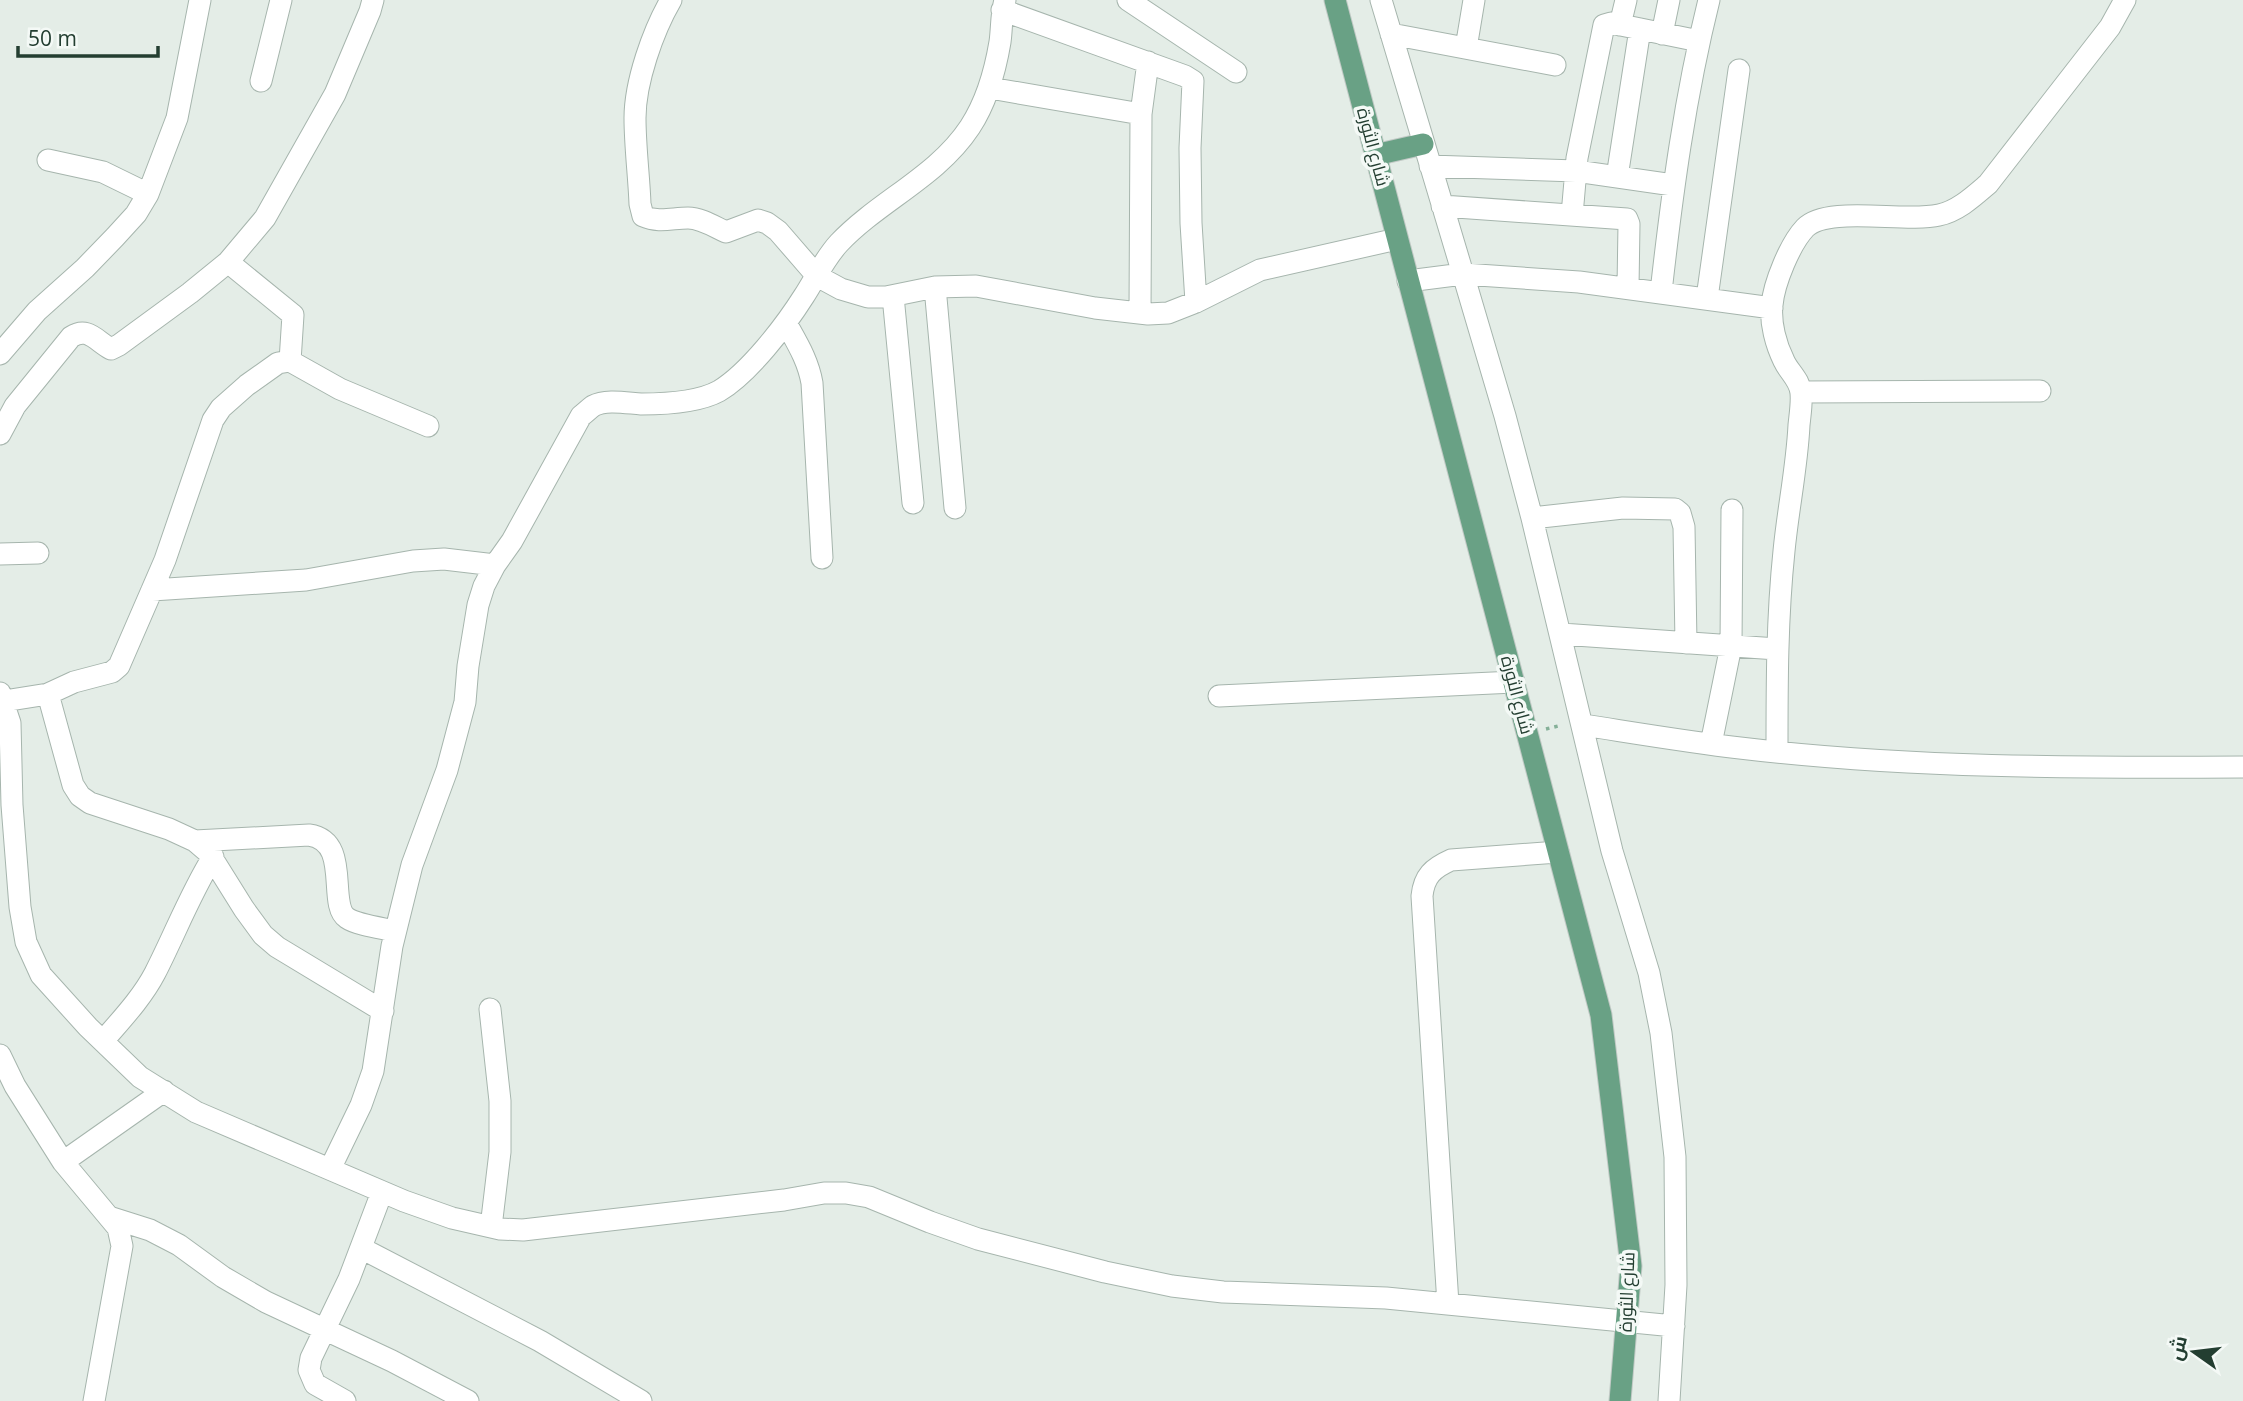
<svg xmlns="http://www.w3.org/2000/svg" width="2243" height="1401" font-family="'Open Sans',Cairo,sans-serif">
	<rect width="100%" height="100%" fill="#e4ede7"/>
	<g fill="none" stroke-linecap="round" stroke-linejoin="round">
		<defs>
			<path id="minor" d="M671,0C653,31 635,82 635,118C635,147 639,176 640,204L643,216C659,223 672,218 688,218C701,218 715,227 726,232L758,220L767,223L778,231L817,276L841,289L868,297H886L935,287L976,286L1095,308L1148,314L1168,313L1196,302L1260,270L1397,239
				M1128,0L1236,72
				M1381,0L1463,274L1579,282L1772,308
				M1002,10L1185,76L1193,81L1190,148L1191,223L1196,302
				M1620,25L1626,0
				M1391,34L1555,65
				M1662,34L1669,0
				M1466,48L1474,0
				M261,81L281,0
				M990,88L1141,114
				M48,160L103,172L148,194
				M1430,166L1576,171L1673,185
				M1617,177L1640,29
				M1442,206L1627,219L1629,224L1628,288
				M1572,215L1577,158L1604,25L1611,23L1699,41
				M228,262L293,315L290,361
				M1408,281L1463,274L1505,416L1532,518L1612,851L1649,973L1661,1033L1675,1157L1676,1285L1669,1401
				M935,287L955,508
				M1661,292C1672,194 1685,96 1709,0
				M893,296L913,503
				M1707,298L1739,70
				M1140,313L1141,114L1148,62
				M786,323C797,343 808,360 812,383L822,558
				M0,354L37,311L85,268L115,237L136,214L148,194L177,118L200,0
				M1801,392L2040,391
				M0,434L15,406L71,337C88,326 96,341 111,349L119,345L190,293L228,262L265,218L335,94L370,11L373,0
				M1532,518L1623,508L1675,509L1680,513L1684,527L1686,643
				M0,554L38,553
				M152,590L306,580L413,561L444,559L495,565
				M1561,634L1777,649
				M0,693L10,723L12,805L20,907L26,942L41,975L88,1027L140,1077L196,1112L404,1201L452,1218L500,1229L523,1230L784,1200L824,1193H846L869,1197L930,1222L978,1239L1105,1272L1172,1286L1223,1292L1386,1298L1674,1326
				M48,694L73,785L80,796L90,803L169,829L195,841L209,853L244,909L263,935L277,947L383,1011
				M1219,696L1514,682
				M4,701L48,694L74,682L112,672L119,666L165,560L213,420L221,408L247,385L278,363L290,361L340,389L428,426
				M1583,725C1635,733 1688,742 1740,748C1907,768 2076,768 2243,767
				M1711,744L1731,646L1732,510
				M1777,751C1777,684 1777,618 1784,551C1788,509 1797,467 1799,425C1800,415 1802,403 1801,393C1800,380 1789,372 1784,361C1776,345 1770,323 1772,305C1774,283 1790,244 1805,228C1827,205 1905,223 1939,215C1958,211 1974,196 1988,184L2110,27L2125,0
				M195,841L309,835C352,841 327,905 347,918C357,925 382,928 395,931
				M490,1009L500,1101V1152L491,1227
				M103,1041C121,1020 142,998 155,973C175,934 190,894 213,857
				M0,1055L15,1086L63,1162L118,1228L122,1246L94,1401
				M63,1162L164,1091
				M330,1169L361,1105L373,1071L392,946L412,865L447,770L465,702L468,666L478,605L484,586L495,565L512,541L581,416C585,413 589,409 593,406C606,399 626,403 641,404C663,404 699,402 719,391C749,373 785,326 804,296C815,279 825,258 839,243C880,200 937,177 970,127C987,101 995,72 1000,42C1002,28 1001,14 1005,0
				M109,1217L150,1230L179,1245L223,1277L266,1302L392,1361L468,1401
				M361,1248L540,1341L641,1401
				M1448,1304L1422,896C1424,876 1433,868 1451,860L1558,852
				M345,1401L315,1384L309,1370L311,1358L349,1279L382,1192"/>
			<path id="major" d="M1335,0L1601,1015L1631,1266L1620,1401
				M1375,155L1423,144"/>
		</defs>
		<use href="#minor" stroke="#a6b5ad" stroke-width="23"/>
		<use href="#major" stroke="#c1c9c5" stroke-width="23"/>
		<path stroke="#85b098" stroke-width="3.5" stroke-dasharray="3.5 5" stroke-linecap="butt" d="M1546,729L1562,725"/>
		<use href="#minor" stroke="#fff" stroke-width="21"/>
		<use href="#major" stroke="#69a185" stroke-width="21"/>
	</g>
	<g text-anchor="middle" stroke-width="7" stroke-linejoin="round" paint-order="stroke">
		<g font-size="18" fill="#233e31" stroke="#f4f9f6">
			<text transform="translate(1373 147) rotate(75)" y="6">شارع الثورة</text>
			<text transform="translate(1517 695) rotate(75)" y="6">شارع الثورة</text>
			<text transform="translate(1627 1292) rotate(-88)" y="6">شارع الثورة</text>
		</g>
	</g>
	<g transform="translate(2194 1352) rotate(284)" stroke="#f4f9f6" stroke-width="5" paint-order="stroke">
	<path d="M0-5L12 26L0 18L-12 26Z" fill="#233e31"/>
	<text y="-10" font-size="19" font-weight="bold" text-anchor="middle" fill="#233e31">ش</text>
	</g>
	<path d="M18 46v10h140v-10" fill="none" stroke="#233e31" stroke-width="3.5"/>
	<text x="28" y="46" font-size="21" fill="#233e31" stroke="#f4f9f6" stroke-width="5" paint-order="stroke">50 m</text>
</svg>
